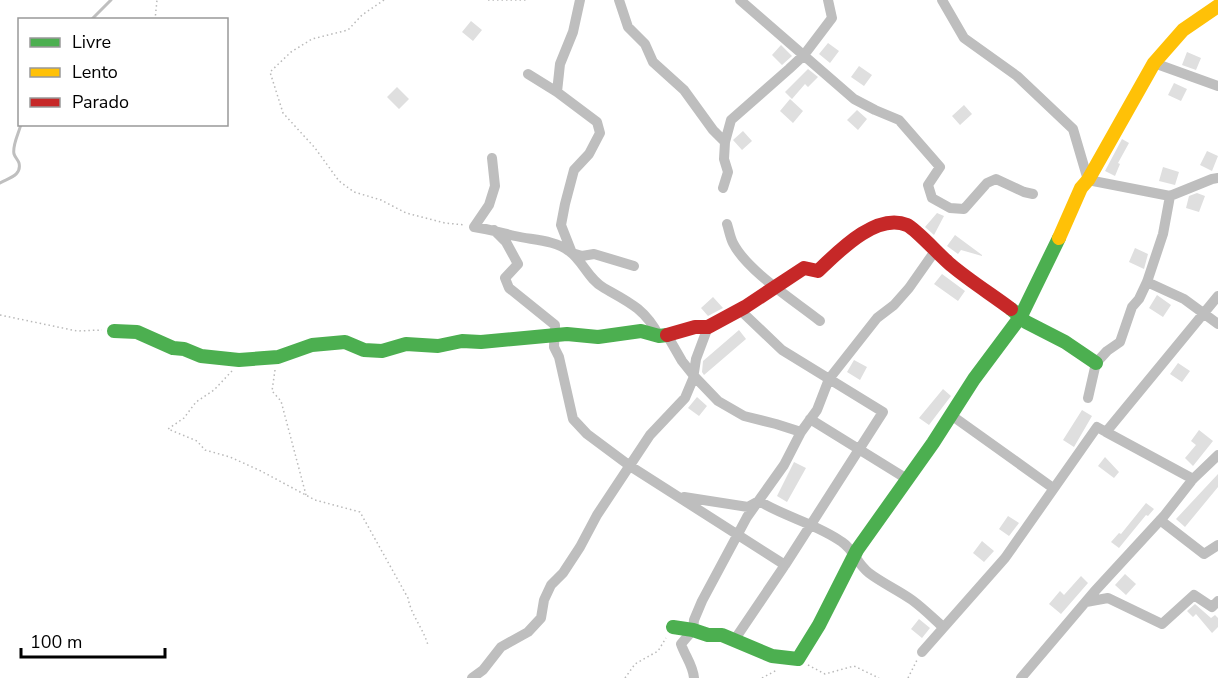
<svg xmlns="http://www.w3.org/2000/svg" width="1218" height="678" font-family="'Nunito Sans',sans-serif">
	<rect width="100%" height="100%" fill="#fff"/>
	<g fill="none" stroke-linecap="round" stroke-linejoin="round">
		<path stroke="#bfbfbf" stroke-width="3" d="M91,20L111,0
			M0,183C8,178 22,176 19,163C18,160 15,157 14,154C12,145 19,133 21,124"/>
	</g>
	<path fill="#dfdfdf" d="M471,21L482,30L473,41L462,32Z
		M828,43L839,51L830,63L819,54Z
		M781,45L792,56L782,65L772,55Z
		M1187,52L1201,58L1196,70L1182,65Z
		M859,66L872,75L864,86L851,77Z
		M808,69L818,77L808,87L805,84L792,99L785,92Z
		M1174,83L1187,89L1181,101L1168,95Z
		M397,87L409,99L399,109L387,97Z
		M790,99L803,111L793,123L780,111Z
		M964,105L972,114L960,125L952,116Z
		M857,110L867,119L858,130L847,120Z
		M743,131L752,141L742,150L733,140Z
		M1122,139L1129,143L1118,163L1120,164L1115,176L1105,171Z
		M1207,151L1218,156L1212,171L1200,165Z
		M1163,167L1179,172L1175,185L1159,181Z
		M1197,193L1205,196L1199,212L1186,208L1189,196Z
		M937,213L944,216L934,235L925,227Z
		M955,235L982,255V256L961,250L958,254L947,246Z
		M1135,248L1148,254L1144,269L1129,262Z
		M942,274L965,291L958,301L934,284Z
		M1157,295L1171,305L1163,317L1149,308Z
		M713,297L723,308L708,316L701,308Z
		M739,330L746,339L704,375L702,372L703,361Z
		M854,360L867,367L860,380L847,372Z
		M1178,363L1190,371L1182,382L1170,374Z
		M943,389L951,396L929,425L919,418Z
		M697,397L707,406L699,416L688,408Z
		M1082,410L1092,416L1074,447L1063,440Z
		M1199,430L1213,441L1193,466L1185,458L1196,445L1191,441Z
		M1105,457L1119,472L1114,478L1098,466Z
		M794,462L806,468L787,502L777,496Z
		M1218,474V487L1185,527L1176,519Z
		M1146,503L1154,509L1148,516L1146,515L1119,548L1111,542L1119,533L1121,534Z
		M1008,516L1019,523L1009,536L999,529Z
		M982,541L994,551L984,562L973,553Z
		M1125,574L1136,584L1126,595L1115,585Z
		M1081,576L1088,583L1061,614L1049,604L1060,591L1064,595Z
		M1195,604L1211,618L1215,615L1218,618V627L1212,633L1196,614L1193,617L1187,611Z
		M919,619L930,628L922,638L911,629Z"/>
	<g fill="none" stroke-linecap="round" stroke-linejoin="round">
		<path stroke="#b9b9b9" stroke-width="1.5" stroke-dasharray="1.5 3" stroke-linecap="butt" d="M384,0L362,15L348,30L312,39L291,52L270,72L283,113L315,148L339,181L354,192L381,200L406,213L445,223L465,225
			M488,0H527
			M155,20L157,0
			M0,315L77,331L102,330
			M275,370L272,391L281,401L306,495
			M232,371L214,390L196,402L184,418L168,429L197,441L205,450L230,457L261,471L315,500L360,512L408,598C411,615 423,628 428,645
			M808,665L825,674L854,666L879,678
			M625,678L635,664L658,651L666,638
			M762,678L777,670
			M908,678L917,660"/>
		<path stroke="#bebebe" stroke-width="10" d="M619,0L628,27L645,44L653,62L684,90L713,130L725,142L724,159L728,172L723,188
			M740,0L854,99L875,110L899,120L940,167L928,185L932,198L950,208L964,209L987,183L996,179L1024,192L1033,194
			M942,0L964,38L1017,76L1073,129L1088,180L1170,196L1212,179L1218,178
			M1154,63L1218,86
			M528,74L557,92L597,122L600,133L589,154L574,170L565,204L561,225L572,253L582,256L594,254L634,266
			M557,92L560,64L573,32L580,0
			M725,142L731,120L789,69L804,55L832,18L828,0
			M492,158L495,186L489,205L474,227C488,229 502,233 515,236C532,240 555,240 569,251C583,261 588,279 604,288C629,302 645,309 659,336
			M727,224C729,230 730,237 733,243C747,271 795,301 820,321
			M494,230L506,242L518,264L505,278L509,288L555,325L554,347L559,357L573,419L587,434L630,466L785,565
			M1147,282L1184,299L1218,324
			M667,335L682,361L694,376L718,401L744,416L776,424L801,432
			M1088,398L1096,363L1107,351L1120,342L1132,307L1139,299L1147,282L1163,234L1170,196
			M951,415L1053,488
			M810,419L907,479
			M1106,432L1193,479
			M684,497L748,507L759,501C785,517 817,524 842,542C854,550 857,564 869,573C882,583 898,590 912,600C923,608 933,618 943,627
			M1160,520L1204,554L1218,545
			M1086,602L1108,598L1162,624L1194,595L1212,607L1218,601
			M735,639L785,565L883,412L782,350L740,310
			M922,652L1005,558L1097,427L1106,432L1218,296
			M472,678L483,670L501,647L528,632L541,618L544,600L551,585L563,573L580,547L597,515L650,435L685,398L693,379L696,359L708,327
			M694,678C693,665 685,656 681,644L693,630L694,620L702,601L747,517L784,465L801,432L817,410L829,379L877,318L894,305L909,288L935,251
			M1021,678L1094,592L1164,516L1193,479L1218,455"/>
		<path stroke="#4caf50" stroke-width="14" d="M1011,309L1026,322L1065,342L1096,363
			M114,331L137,332L173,348L184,349L201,356L239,360L278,357L312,345L345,342L364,350L382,351L406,344L438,346L462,341L481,342L567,334L598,337L641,331L659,336L667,335
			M673,627L693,630L708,635H722L772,656L798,659L819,625L857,550L933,443L974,379L1021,316L1059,238"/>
		<path stroke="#ffc107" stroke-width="14" d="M1059,238L1081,188L1088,180L1154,63L1183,30L1218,6"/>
		<path stroke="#c62828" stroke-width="14" d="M667,335L695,327H708L745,307L804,268L818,271C838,252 876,212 907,225C916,229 941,257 951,265C970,281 991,294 1011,309"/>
	</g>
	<rect x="18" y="18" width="210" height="108" fill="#ffffff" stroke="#999999" stroke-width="1.5"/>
	<rect x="30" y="38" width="30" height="9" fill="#4caf50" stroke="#999999" stroke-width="1.5"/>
	<text x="72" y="48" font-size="18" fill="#000000">Livre</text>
	<rect x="30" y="68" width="30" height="9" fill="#ffc107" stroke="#999999" stroke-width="1.5"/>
	<text x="72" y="78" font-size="18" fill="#000000">Lento</text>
	<rect x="30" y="98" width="30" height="9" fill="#c62828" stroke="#999999" stroke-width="1.5"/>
	<text x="72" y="108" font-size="18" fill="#000000">Parado</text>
	<path d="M21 648v9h144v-9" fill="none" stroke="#000000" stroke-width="3"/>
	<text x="30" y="648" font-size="18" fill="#000000" stroke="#ffffff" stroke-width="4.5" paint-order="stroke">100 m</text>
</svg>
